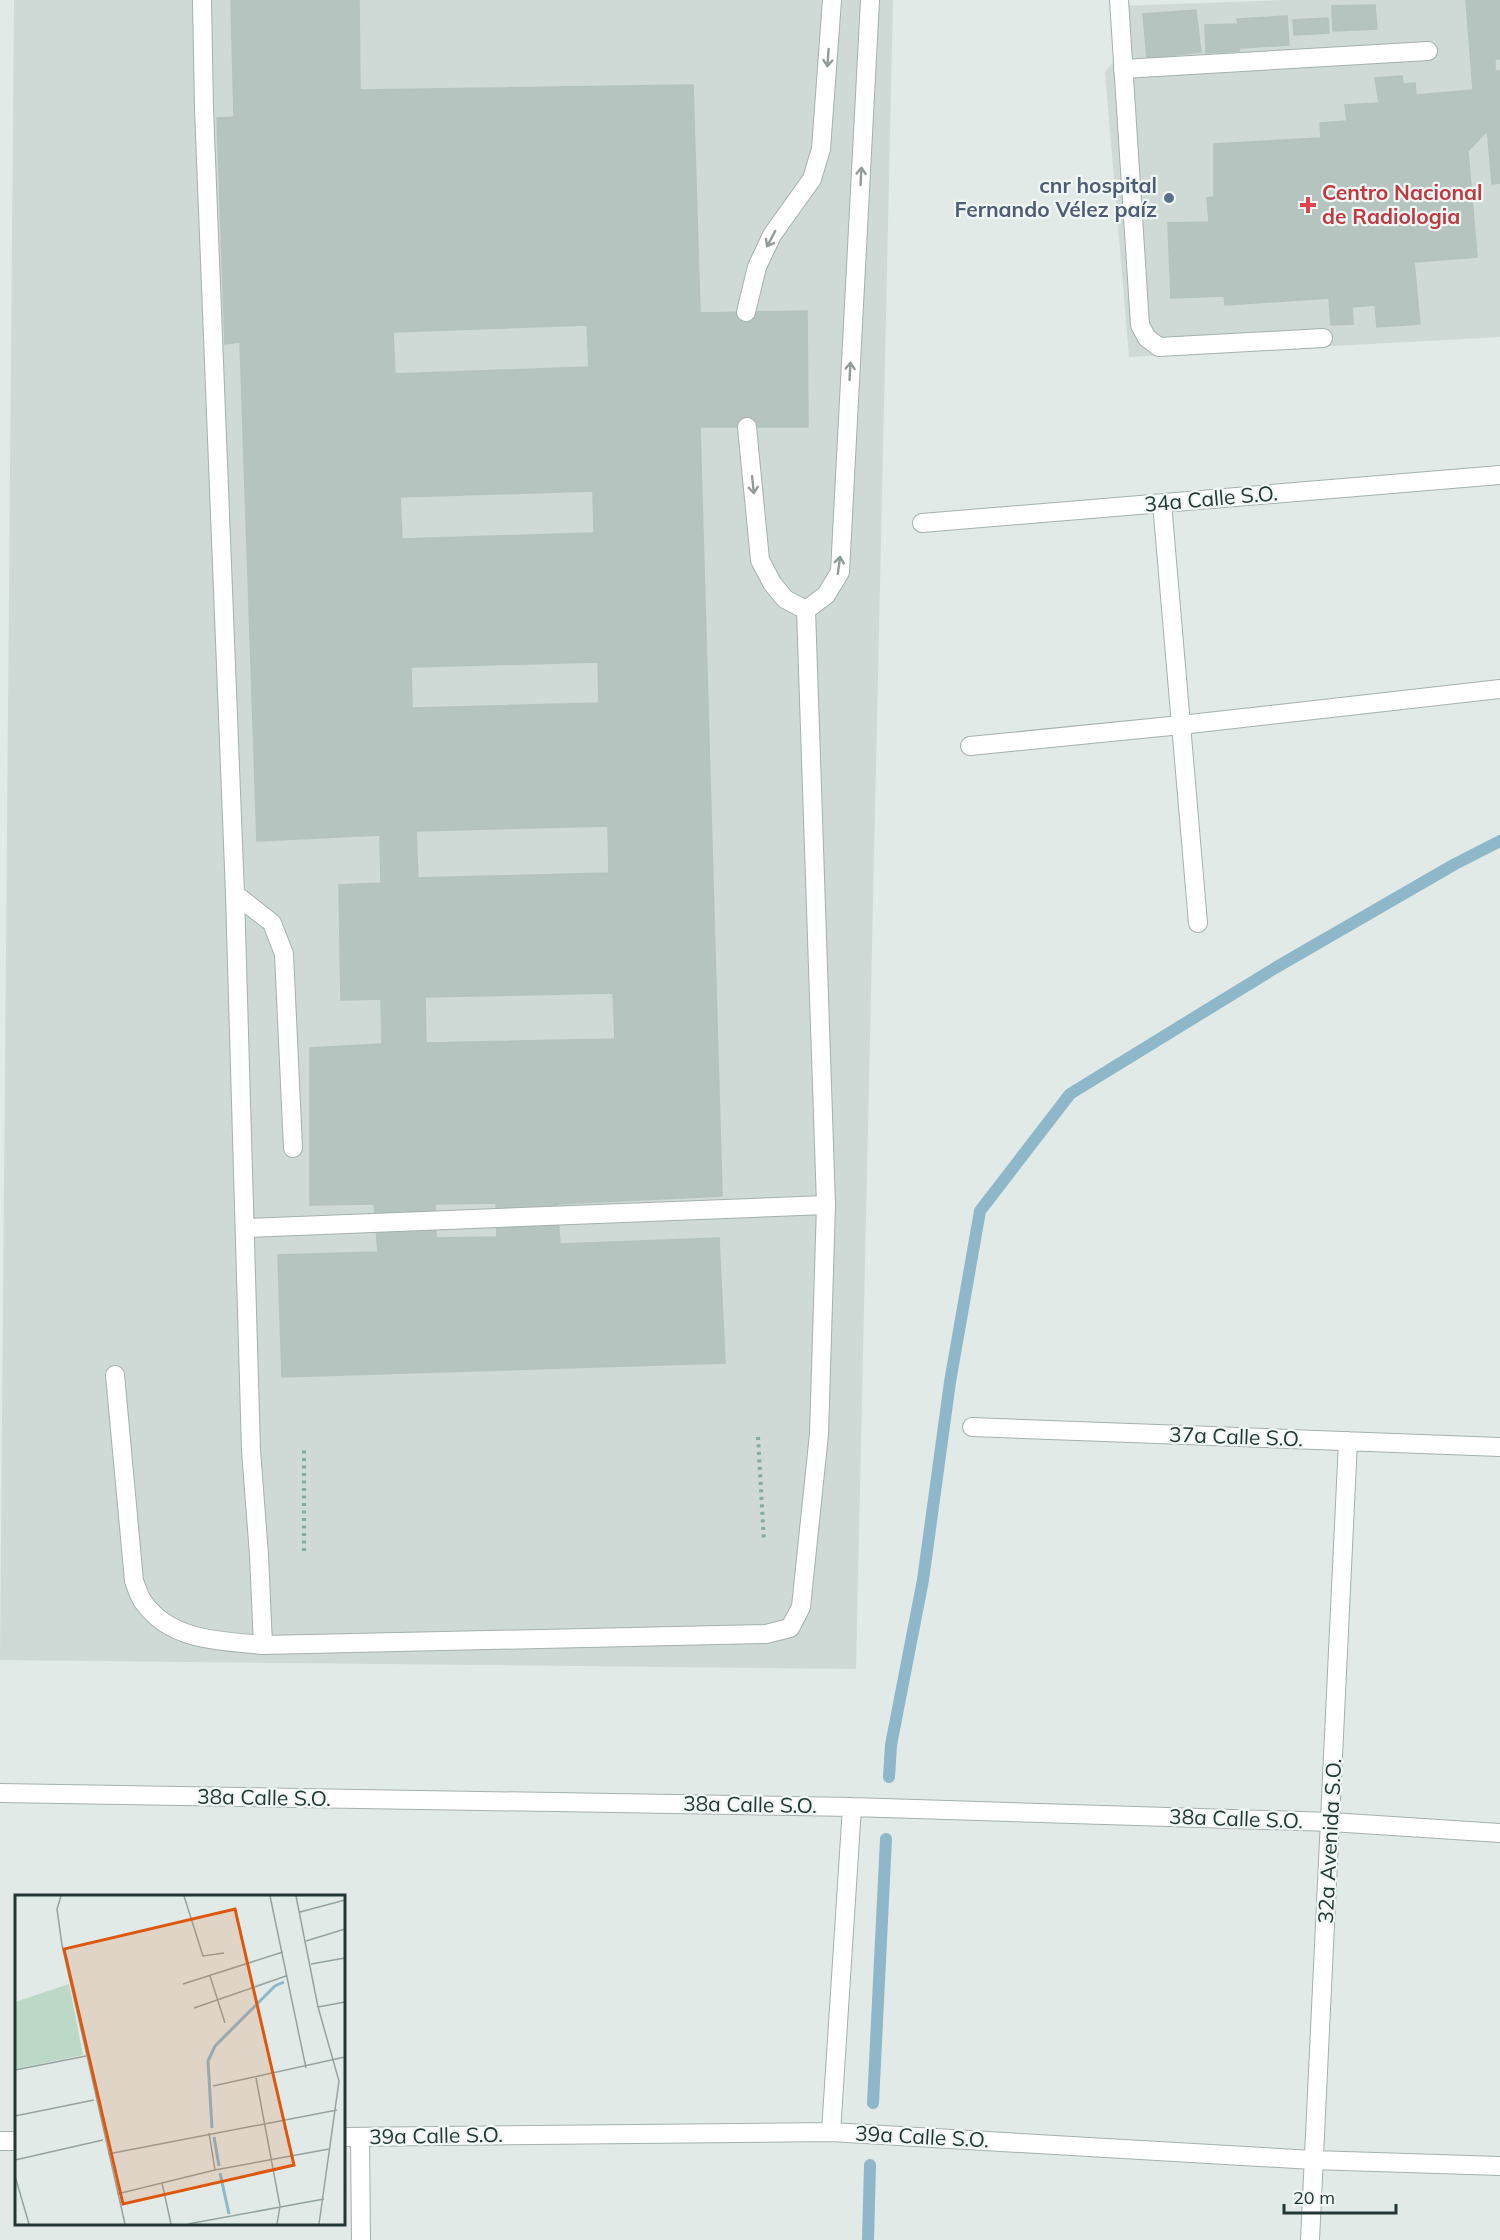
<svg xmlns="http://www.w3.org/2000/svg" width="1500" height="2240" font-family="Mulish,sans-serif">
	<rect width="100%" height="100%" fill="#e1eae7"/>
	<path fill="#cfd9d6" d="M14,0H893L856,1669L0,1660Z
		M1283,0H1500V337L1129,357L1105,72L1122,51L1120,6Z"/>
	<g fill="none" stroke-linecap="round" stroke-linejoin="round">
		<path stroke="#8eb7c9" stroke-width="12" d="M889,1777L891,1745L923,1580L950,1382L980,1211L1070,1094L1275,968L1455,864L1500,841
			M873,2103L886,1839
			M868,2240L870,2165"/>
	</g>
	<path fill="#b6c4c0" stroke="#b4c3bf" stroke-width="1.5" fill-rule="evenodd" d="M231,0H359L360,90L693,85L700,313L807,311L808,427H700L722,1196L557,1204L560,1244L719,1238L725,1363L282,1377L278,1255L378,1252L374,1204L310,1205V1048L382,1044L381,999L341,1000L339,885L381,883L380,835L257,841L240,342L225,344L217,118L234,117ZM587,325L589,367L395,374L393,332ZM593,491L594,533L402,539L400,497ZM598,662L599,703L412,708L411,667ZM608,826L609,873L418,878L416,831ZM613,993L615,1039L426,1043L425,997ZM496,1203L497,1237L436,1238L435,1204Z
		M1466,0H1500V59H1495V71H1500V183L1492,184L1485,103L1473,90Z
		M1375,5L1377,29L1333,31L1332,6Z
		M1196,10L1201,52L1147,58L1143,14Z
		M1287,16L1289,45L1239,48V51L1206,53L1205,25L1238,24L1237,19Z
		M1328,18L1329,33L1294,35L1293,20Z
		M1402,76L1403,84L1415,83L1416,95L1473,90L1485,103L1487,131L1468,151L1477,257L1414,262L1420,324L1377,327L1375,305L1352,307L1353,324L1331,325L1329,298L1225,305L1224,296L1171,298L1168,223L1209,222L1207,198L1214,197V144L1321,138L1320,123L1347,121L1345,105L1379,103L1375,78Z"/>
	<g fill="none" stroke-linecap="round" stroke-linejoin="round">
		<defs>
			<path id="service" d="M202,0L204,109L235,894L251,1450L259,1555L263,1645
				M1123,69L1428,51
				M746,312L757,267L772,235L812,179L821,149L832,0
				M747,427L760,560L772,583L785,599L806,610
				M806,610L826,595L840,572L870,0
				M235,894L272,923L284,954L293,1148
				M245,1228L826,1205
				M115,1375L134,1581C137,1588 139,1597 144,1603C171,1641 221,1641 263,1645L766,1634L790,1628L801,1607L819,1434L826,1205L806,610"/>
			<path id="minor" d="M1119,0L1140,325L1147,338L1159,347L1323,338
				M1162,503L1198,923
				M922,523L1500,475
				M970,746L1181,725L1500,689
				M972,1427L1500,1447
				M0,1793L852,1807L1331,1822L1500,1833
				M831,2132L852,1807
				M344,2137L831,2132L1313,2160L1500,2166
				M360,2137L361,2240
				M0,2141H16
				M1310,2240L1348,1441"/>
		</defs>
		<use href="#service" stroke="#a4b1ae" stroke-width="20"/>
		<use href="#minor" stroke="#a4b1ae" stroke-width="20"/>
		<path stroke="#85aaa4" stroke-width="4" stroke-dasharray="3 4.5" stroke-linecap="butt" d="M758,1437L764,1542
			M304,1551V1446"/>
		<use href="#service" stroke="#fff" stroke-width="18"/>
		<use href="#minor" stroke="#fff" stroke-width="18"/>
	</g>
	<defs><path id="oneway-shaft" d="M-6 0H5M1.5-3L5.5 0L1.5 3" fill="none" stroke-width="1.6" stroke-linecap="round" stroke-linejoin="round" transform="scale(1.5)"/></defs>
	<g stroke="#919c9a">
		<use href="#oneway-shaft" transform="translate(828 58) rotate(94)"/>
		<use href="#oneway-shaft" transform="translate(861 176) rotate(-87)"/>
		<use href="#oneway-shaft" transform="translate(771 239) rotate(118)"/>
		<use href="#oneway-shaft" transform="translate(850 371) rotate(-87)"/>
		<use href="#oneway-shaft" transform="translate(753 485) rotate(84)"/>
		<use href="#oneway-shaft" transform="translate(839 565) rotate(-82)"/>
	</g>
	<circle fill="#5c6f8a" stroke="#f1f7f5" stroke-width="2" cx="1169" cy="198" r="6"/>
	<path fill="#e0444e" stroke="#f1f7f5" stroke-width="2" d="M1305 196h6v6h6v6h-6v6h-6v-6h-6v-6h6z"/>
	<g text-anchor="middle" stroke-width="4.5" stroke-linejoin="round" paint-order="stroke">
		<g font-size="21" font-weight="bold" fill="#4e5e75" stroke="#f1f7f5" text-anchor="end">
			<text x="1157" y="193">cnr hospital<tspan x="1157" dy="24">Fernando Vélez paíz</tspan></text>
		</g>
		<g font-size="21" font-weight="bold" fill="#be3a42" stroke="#f1f7f5" text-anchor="start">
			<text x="1322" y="200">Centro Nacional<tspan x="1322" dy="24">de Radiologia</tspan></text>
		</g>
		<g font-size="21" fill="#233836" stroke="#f1f7f5">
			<text transform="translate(1211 499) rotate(-5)" y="7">34a Calle S.O.</text>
			<text transform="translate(1236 1437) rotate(2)" y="7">37a Calle S.O.</text>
			<text transform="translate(264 1798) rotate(1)" y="7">38a Calle S.O.</text>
			<text transform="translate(750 1805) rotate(1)" y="7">38a Calle S.O.</text>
			<text transform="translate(1236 1819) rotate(2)" y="7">38a Calle S.O.</text>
			<text transform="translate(1330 1841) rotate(-87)" y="7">32a Avenida S.O.</text>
			<text transform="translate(436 2136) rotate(-1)" y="7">39a Calle S.O.</text>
			<text transform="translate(922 2137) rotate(3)" y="7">39a Calle S.O.</text>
		</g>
	</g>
	<g transform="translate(15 1895)">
		<rect width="330" height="330" fill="#e1eae7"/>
		<path d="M54,89L68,160L0,174V107Z" fill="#bcd9c8"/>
		<path fill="none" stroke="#8eb7c9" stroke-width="3" d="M197,233L193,166L200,151L260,91L269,87M199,242L204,271M205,278L214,319"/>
		<path fill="none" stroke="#95a3a0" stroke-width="1.5" d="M46,1L42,14L47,50L110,329M169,1L188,61L209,58M255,1L291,173M281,1L303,112L324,186L304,329M285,17L330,5M291,46L330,34M296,69L330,63M195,81L210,128M168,89L268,57M303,112L330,107M179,113L271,81M0,175L71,161M241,183L265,311L262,329M198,191L330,162M330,205V230M0,221L79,205M194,238L200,275M93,259L322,215M0,265L88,245M0,281L14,329M147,288L156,329M102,299L200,275L314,254M173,329L309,304"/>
		<path fill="#de570e" fill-opacity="0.15" stroke="#de570e" stroke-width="3" d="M220,14L279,270L108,309L49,54Z"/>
		<rect width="330" height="330" fill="none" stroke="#233836" stroke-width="3"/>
	</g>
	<path d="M1284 2204v9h112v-9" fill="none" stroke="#233836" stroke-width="3"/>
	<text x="1293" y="2204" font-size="18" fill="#233836" stroke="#f1f7f5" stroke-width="4.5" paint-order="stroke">20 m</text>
</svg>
